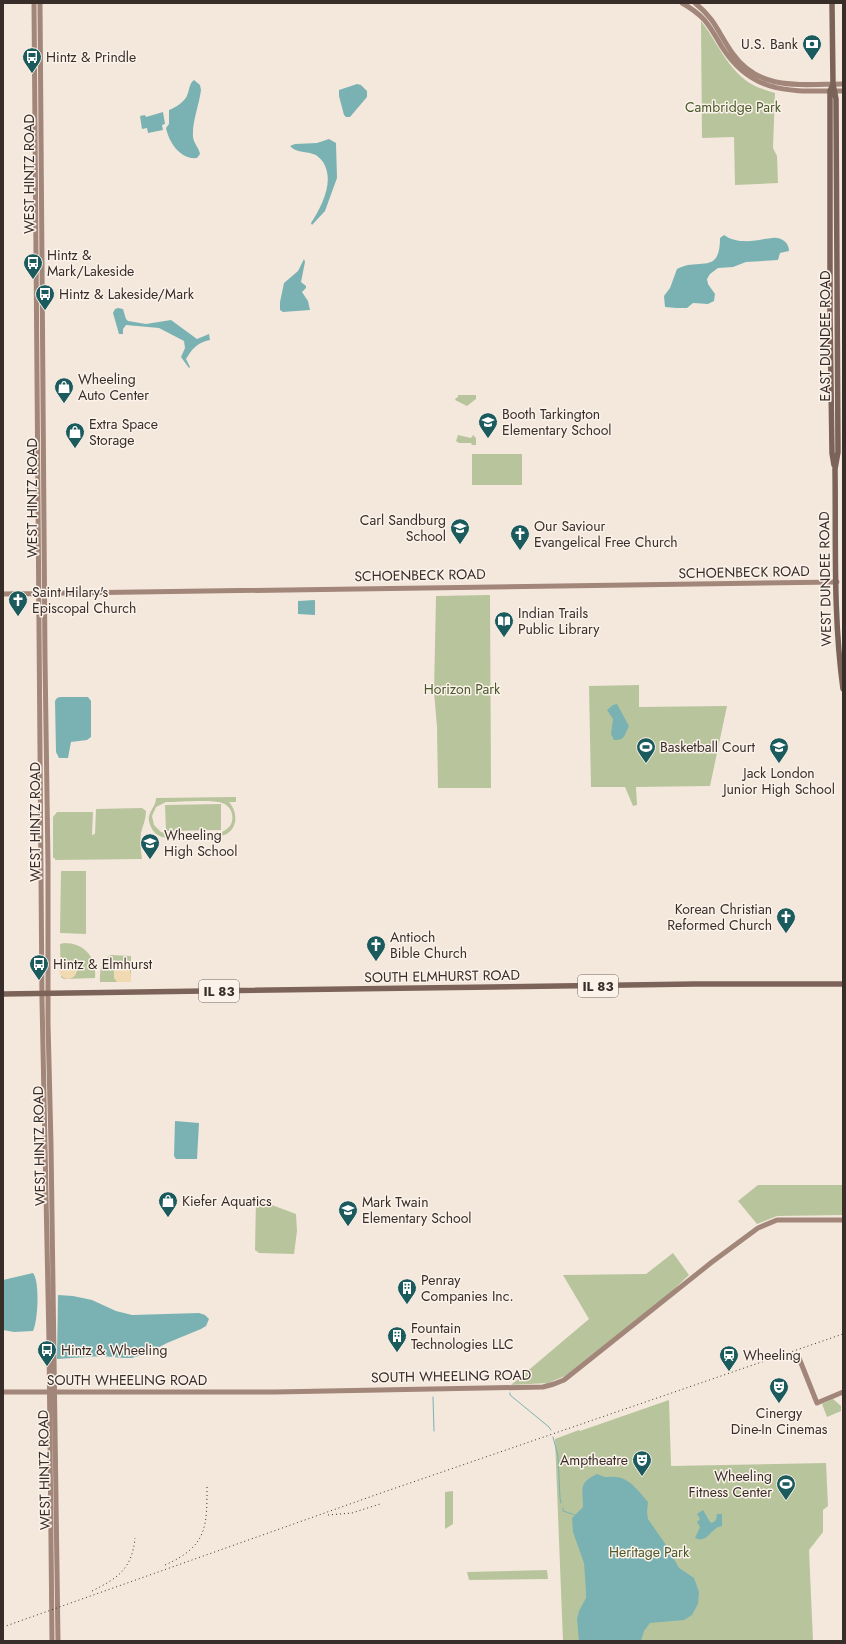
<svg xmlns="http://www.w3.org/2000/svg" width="846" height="1644" font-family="Jost,sans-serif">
	<rect width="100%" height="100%" fill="#f4e8dd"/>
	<path fill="#b8c49c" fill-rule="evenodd" d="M701,21C719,44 729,74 757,87C763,89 769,91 775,93L773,148L777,156L778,183L735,185L734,137L702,138Z
		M458,395H476V399L467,406L455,400L456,398L458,397Z
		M458,435L471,438L473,435L476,438V445H472L471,443H459L456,441Z
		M472,454H522V485H472Z
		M490,595L491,788H438L437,727L434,692L436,596Z
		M639,685V707L727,706L710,786L636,787L637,805L633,806L625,787H591L589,686Z
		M236,797V802H229C239,813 238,832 221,836C213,838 170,839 162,837C157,835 153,832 151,827C144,813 156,809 156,798ZM166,802C178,802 213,799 222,803C229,805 234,813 232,821C231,827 225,831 219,833L168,834L161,832L154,825L152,816L156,807Z
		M221,804V830L166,831L165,805Z
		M142,808L146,811C146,819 143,825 141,833C140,841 141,851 142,859L55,860V858H53V817L57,812H93L92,835L95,834L96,809Z
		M61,871H86V934L60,933Z
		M64,943C85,943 97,958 95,978L64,979L61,977L60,944Z
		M111,955L131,956V980L130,982H100C100,972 100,960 111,955Z
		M758,1185H843V1215L777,1216L757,1224L738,1201Z
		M256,1199L296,1214L297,1231L294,1254L259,1253L255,1250Z
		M673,1253L689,1275L669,1294L565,1376L548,1383L511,1385L589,1319L563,1275L646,1274Z
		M833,1399L841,1406V1411L827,1417L822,1404Z
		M669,1400L671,1466L826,1463L828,1506L823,1510V1532L809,1550L813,1641H563L555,1439L579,1430L580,1431Z
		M453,1491V1524L445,1529V1492Z
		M547,1570L548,1579L469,1580L467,1572Z"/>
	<path fill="#f1d9b2" d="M59 970a9 9 0 1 1 18 0a9 9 0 1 1-18 0Z
		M124,965C131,968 131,974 131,980L130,982H117L114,978V971L119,966Z"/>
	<path fill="#7ab2b3" d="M194,80L200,85L201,90C199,106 192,121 193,137C194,144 199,148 200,154L197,158C181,160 169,143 166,128L169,124V110C174,108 181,104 185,99C190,93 188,84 194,80Z
		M357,84L361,85L367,91V97L350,117H346L344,115L339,96V90Z
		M163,112L165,124L162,125L163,130L148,133L147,128L142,129L140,116L145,115L146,117Z
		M329,139L336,143L337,178L325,211L312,225L311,223C322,206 335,181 323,162C320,158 317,155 313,154C305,151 296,153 290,146L295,144L317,143Z
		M724,235C735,243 751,242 764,239C768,239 773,237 777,238C784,239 789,244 789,251L780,253L778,260L746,262L733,267L718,268L710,274L707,279L708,284L715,294L714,301L708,304L693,303L687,308H677L665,307L664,296L670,288L677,269C699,257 720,276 720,238Z
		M304,259L305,262L301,282L306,286V288L302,292L308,301L310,310L283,312L280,310V302L284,283L298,271Z
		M118,308L123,309L126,319L128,321L146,324L171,320L197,339L209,334L210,340C198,342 192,349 186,359L190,367L189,368L181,357L185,348L184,341L159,328L126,325L123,329V334H119L113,313L115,309Z
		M315,600V615L298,614V601Z
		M60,697H88L91,701V737L87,740L71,742L68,758H59L56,752L55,701L57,698Z
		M617,704L629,726C625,734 625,741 614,740L611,734L613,719L607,710L613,705Z
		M175,1121L199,1123L197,1159H176L174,1156Z
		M33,1273C40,1281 38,1321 33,1331L14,1332L3,1330V1280Z
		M58,1295L73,1296L92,1300L116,1311L132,1315L199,1313L205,1315L209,1319L206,1326L201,1329L167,1343L148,1353L132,1358H123L103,1356L57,1359Z
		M597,1474C608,1479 606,1476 616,1477C630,1478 639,1492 648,1502L647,1512L648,1519L666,1545L679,1568L694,1578L699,1592L698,1604L692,1615L684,1620L650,1623L644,1631L641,1641H579L577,1619L579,1611L586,1598V1591L584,1563L573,1532L572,1518L583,1507C583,1488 578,1483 597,1474Z
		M703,1510L710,1522L712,1523L716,1520L717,1514H722V1526C710,1528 708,1544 695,1538L700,1527L697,1522L700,1519L697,1514Z"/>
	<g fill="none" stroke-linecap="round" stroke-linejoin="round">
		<path stroke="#7ab2b3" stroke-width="1" d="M510,1393V1395L549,1427L551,1430
			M433,1397L434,1431
			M553,1437L558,1456L560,1498L561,1503
			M563,1508V1511L575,1515"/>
		<path stroke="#a18679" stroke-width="5" d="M34,3L42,1000L49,1341L52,1641
			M40,3L45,659L48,864V1023L51,1145L58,1641
			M682,3C705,16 709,25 722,47C753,96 792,91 843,91
			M695,3C716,20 718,33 733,54C760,92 803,84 843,84
			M3,594L837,582
			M799,1358L817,1403L843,1392
			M3,1392H275L543,1387L554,1384L564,1380L712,1262L758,1228L777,1220H843"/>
		<path stroke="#7c6359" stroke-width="5.5" d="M832,3L833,84L836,99L838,452L835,469C836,542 833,616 843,689
			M833,84L830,91V315L832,453L834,465
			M3,994L695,984H843"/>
		<path stroke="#392d29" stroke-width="1" stroke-dasharray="1 3" stroke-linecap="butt" d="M328,1515L352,1513L380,1504
			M165,1565C208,1546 207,1526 207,1484
			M92,1591C118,1578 132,1569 135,1538
			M3,1627L381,1493L843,1334"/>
	</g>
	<defs>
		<symbol id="bank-pin" viewBox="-11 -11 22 30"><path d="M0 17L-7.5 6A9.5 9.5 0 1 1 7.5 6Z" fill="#1b5b5d" stroke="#fbf2ea"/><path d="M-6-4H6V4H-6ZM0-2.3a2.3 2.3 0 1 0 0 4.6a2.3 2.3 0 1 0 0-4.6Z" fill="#fff"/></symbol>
		<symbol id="bus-pin" viewBox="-11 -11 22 30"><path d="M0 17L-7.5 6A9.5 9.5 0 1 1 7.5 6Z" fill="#1b5b5d" stroke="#fbf2ea"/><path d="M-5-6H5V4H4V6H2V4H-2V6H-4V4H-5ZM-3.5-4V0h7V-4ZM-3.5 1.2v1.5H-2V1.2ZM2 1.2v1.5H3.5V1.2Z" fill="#fff"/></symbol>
		<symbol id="shop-pin" viewBox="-11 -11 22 30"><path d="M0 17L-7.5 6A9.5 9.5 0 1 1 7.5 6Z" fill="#1b5b5d" stroke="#fbf2ea"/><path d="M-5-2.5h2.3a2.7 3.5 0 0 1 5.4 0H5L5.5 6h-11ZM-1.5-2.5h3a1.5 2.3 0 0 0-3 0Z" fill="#fff"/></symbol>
		<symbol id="school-pin" viewBox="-11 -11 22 30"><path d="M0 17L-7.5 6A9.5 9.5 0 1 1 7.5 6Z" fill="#1b5b5d" stroke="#fbf2ea"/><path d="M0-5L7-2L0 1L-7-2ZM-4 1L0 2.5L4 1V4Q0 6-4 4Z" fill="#fff"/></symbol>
		<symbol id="church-pin" viewBox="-11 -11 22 30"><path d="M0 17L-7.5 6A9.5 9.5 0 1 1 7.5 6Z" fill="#1b5b5d" stroke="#fbf2ea"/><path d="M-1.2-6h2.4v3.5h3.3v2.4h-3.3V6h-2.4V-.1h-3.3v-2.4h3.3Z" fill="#fff"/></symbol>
		<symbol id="library-pin" viewBox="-11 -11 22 30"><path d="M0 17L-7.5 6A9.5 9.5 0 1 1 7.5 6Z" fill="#1b5b5d" stroke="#fbf2ea"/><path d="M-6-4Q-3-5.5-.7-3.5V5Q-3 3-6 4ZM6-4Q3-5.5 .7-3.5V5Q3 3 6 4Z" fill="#fff"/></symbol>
		<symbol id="stadium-pin" viewBox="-11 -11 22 30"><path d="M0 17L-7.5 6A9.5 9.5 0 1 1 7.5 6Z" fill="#1b5b5d" stroke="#fbf2ea"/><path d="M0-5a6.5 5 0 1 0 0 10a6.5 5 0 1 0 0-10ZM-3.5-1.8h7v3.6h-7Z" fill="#fff"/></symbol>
		<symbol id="building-pin" viewBox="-11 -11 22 30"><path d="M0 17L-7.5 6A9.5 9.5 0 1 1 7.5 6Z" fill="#1b5b5d" stroke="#fbf2ea"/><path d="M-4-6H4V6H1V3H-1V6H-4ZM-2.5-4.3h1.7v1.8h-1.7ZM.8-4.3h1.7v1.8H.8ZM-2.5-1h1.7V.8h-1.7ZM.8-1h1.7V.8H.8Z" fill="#fff"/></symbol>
		<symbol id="station-pin" viewBox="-11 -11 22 30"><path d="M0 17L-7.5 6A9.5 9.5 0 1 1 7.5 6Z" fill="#1b5b5d" stroke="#fbf2ea"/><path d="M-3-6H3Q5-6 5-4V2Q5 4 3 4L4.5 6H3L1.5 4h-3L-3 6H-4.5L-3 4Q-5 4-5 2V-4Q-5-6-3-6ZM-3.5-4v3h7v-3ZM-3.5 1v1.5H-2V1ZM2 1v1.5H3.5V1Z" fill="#fff"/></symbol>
		<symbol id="theatre-pin" viewBox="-11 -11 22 30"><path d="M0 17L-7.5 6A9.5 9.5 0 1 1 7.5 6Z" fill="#1b5b5d" stroke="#fbf2ea"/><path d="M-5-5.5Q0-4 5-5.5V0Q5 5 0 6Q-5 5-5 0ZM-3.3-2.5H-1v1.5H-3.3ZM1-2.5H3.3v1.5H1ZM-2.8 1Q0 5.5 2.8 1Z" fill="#fff"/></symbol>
	</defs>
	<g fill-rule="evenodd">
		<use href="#bank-pin" x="801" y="33" width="22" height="30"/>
		<use href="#bus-pin" x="21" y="46" width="22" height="30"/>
		<use href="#bus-pin" x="22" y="252" width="22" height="30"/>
		<use href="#bus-pin" x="34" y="283" width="22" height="30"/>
		<use href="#shop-pin" x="53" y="376" width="22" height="30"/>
		<use href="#school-pin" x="477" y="411" width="22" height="30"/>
		<use href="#shop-pin" x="64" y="421" width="22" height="30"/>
		<use href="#school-pin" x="449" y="517" width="22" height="30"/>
		<use href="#church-pin" x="509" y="523" width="22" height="30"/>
		<use href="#church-pin" x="7" y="589" width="22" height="30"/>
		<use href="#library-pin" x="493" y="610" width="22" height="30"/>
		<use href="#stadium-pin" x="635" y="736" width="22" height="30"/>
		<use href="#school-pin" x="768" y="736" width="22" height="30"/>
		<use href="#school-pin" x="139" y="832" width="22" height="30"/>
		<use href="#church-pin" x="775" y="906" width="22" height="30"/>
		<use href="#church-pin" x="365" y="934" width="22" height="30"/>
		<use href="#bus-pin" x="28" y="953" width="22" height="30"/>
		<use href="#shop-pin" x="157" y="1190" width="22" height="30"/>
		<use href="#school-pin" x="337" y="1199" width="22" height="30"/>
		<use href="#building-pin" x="396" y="1277" width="22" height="30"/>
		<use href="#building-pin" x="386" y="1325" width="22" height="30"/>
		<use href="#bus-pin" x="36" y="1339" width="22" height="30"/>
		<use href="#station-pin" x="718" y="1344" width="22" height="30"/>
		<use href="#theatre-pin" x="768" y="1376" width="22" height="30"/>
		<use href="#theatre-pin" x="631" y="1449" width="22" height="30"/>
		<use href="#stadium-pin" x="775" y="1473" width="22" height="30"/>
	</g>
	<g text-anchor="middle" stroke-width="3" stroke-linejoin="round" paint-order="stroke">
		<g fill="#fbf2ea" stroke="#736863" stroke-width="1">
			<rect x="578" y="975" width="40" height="22" rx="3"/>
			<rect x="199" y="980" width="40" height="22" rx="3"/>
		</g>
		<g font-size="13" font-weight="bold" fill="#392d29">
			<text x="598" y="991">IL 83</text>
			<text x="219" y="996">IL 83</text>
		</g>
		<g font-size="14" fill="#392d29" stroke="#fbf2ea" text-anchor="start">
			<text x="798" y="49" text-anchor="end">U.S. Bank</text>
			<text x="46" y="62">Hintz &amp; Prindle</text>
			<text x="47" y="260">Hintz &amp;<tspan x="47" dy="16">Mark/Lakeside</tspan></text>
			<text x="59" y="299">Hintz &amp; Lakeside/Mark</text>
			<text x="78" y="384">Wheeling<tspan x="78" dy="16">Auto Center</tspan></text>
			<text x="502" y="419">Booth Tarkington<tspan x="502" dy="16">Elementary School</tspan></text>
			<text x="89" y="429">Extra Space<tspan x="89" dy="16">Storage</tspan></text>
			<text x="446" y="525" text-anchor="end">Carl Sandburg<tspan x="446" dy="16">School</tspan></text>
			<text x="534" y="531">Our Saviour<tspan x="534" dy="16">Evangelical Free Church</tspan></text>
			<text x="32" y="597">Saint Hilary's<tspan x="32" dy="16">Episcopal Church</tspan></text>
			<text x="518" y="618">Indian Trails<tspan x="518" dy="16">Public Library</tspan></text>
			<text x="660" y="752">Basketball Court</text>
			<text x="779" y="778" text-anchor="middle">Jack London<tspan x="779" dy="16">Junior High School</tspan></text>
			<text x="164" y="840">Wheeling<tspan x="164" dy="16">High School</tspan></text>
			<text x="772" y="914" text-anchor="end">Korean Christian<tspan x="772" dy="16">Reformed Church</tspan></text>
			<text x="390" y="942">Antioch<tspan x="390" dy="16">Bible Church</tspan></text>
			<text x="53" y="969">Hintz &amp; Elmhurst</text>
			<text x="182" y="1206">Kiefer Aquatics</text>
			<text x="362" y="1207">Mark Twain<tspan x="362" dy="16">Elementary School</tspan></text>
			<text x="421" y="1285">Penray<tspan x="421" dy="16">Companies Inc.</tspan></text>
			<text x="411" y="1333">Fountain<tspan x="411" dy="16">Technologies LLC</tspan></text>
			<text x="61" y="1355">Hintz &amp; Wheeling</text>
			<text x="743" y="1360">Wheeling</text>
			<text x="779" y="1418" text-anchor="middle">Cinergy<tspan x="779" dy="16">Dine-In Cinemas</tspan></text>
			<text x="628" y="1465" text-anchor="end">Amptheatre</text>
			<text x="772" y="1481" text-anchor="end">Wheeling<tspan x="772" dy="16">Fitness Center</tspan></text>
		</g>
		<g font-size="14" fill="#4a592b" stroke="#fbf2ea">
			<text x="733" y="112">Cambridge Park</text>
			<text x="462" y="694">Horizon Park</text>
			<text x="649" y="1557">Heritage Park</text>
		</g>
		<g font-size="14" fill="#392d29" stroke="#fbf2ea">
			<text transform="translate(29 174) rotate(-90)" y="5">WEST HINTZ ROAD</text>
			<text transform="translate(825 336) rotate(-90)" y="5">EAST DUNDEE ROAD</text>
			<text transform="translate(32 498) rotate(-90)" y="5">WEST HINTZ ROAD</text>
			<text transform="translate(744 572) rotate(-1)" y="5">SCHOENBECK ROAD</text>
			<text transform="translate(420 575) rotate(-1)" y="5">SCHOENBECK ROAD</text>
			<text transform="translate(825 579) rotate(-91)" y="5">WEST DUNDEE ROAD</text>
			<text transform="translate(35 822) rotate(-90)" y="5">WEST HINTZ ROAD</text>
			<text transform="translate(442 976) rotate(-1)" y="5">SOUTH ELMHURST ROAD</text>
			<text transform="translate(39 1146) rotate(-91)" y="5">WEST HINTZ ROAD</text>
			<text transform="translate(451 1376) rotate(-1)" y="5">SOUTH WHEELING ROAD</text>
			<text x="127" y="1385">SOUTH WHEELING ROAD</text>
			<text transform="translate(44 1470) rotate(-91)" y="5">WEST HINTZ ROAD</text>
		</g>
	</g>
	<rect width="846" height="1644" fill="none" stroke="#392d29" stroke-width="8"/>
</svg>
